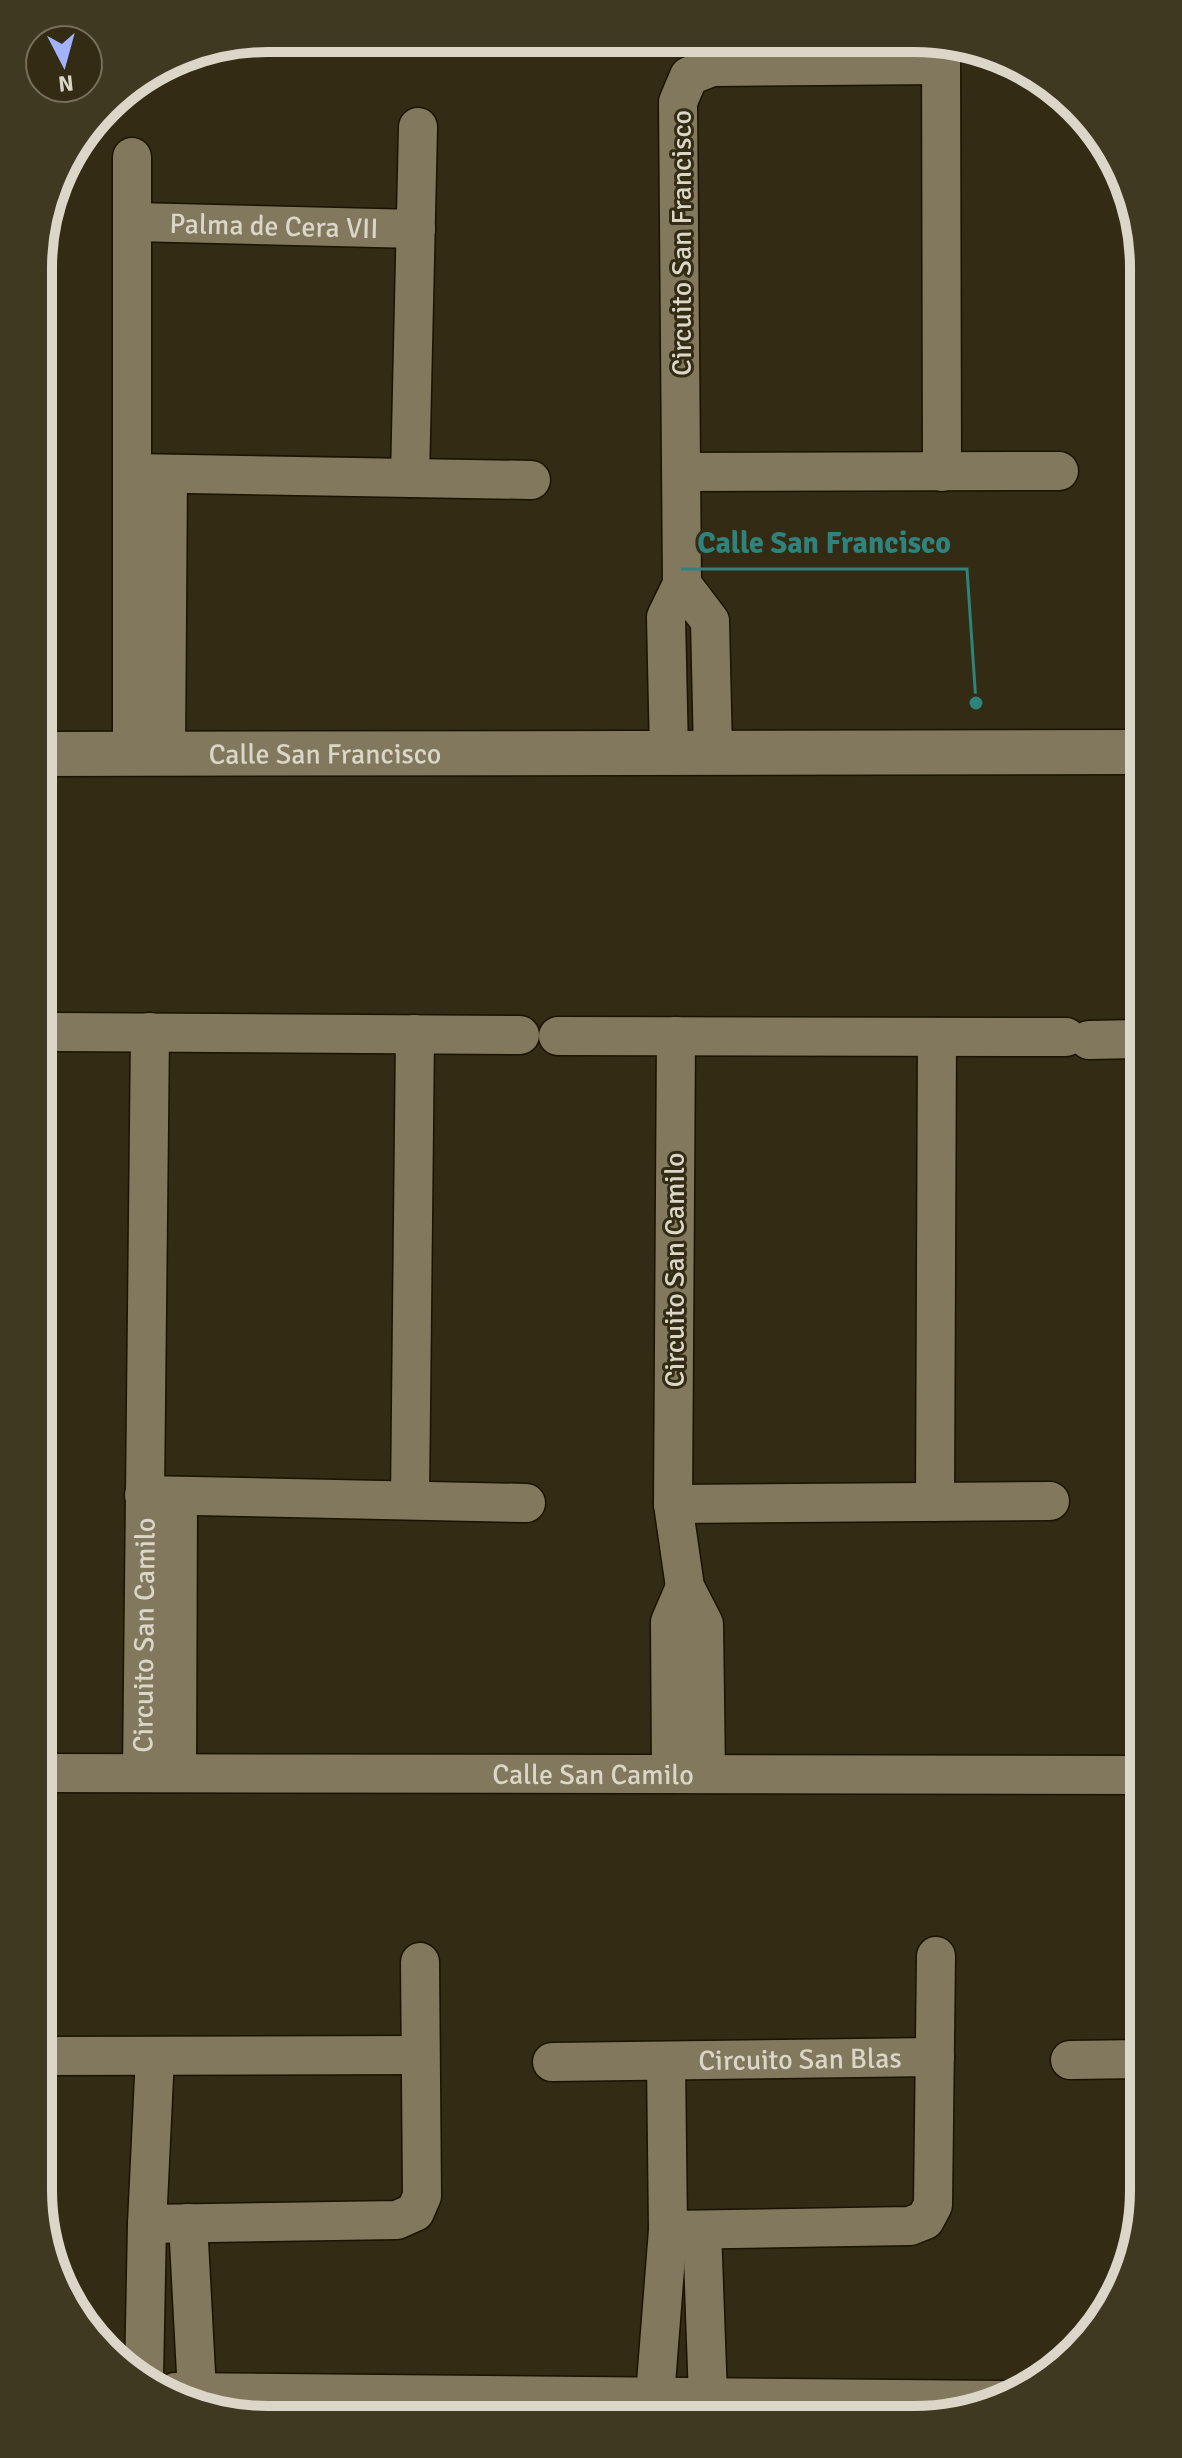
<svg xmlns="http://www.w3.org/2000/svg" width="1182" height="2458" font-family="Signika,sans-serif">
	<rect width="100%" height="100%" fill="#332b13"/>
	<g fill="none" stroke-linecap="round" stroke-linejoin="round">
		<defs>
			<g id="minor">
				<path d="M941,42L942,472"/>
				<path id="s1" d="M134,222L416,229"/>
				<path d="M682,472L1059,471"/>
				<path d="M133,473L531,480"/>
				<path d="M410,478L418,127"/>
				<path d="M682,584L710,621L713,753"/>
				<path d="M669,753L666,617L682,584L678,102L689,76L712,67L940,65"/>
				<path d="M132,754V157"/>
				<path d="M166,754L168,474"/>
				<path d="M55,1032L520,1035"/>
				<path d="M558,1036L1066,1037"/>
				<path d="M676,1036L673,1504L685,1587L704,1624L706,1774"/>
				<path d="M1089,1040L1139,1039"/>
				<path d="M144,1495L526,1503"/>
				<path d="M410,1500L415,1034"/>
				<path d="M935,1502L937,1037"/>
				<path d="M673,1504L1050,1501"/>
				<path id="s2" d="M45,1773L1142,1775"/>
				<path id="s3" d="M142,1773L150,1032"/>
				<path d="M177,1773L178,1496"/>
				<path d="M671,1774L670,1622L685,1587"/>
				<path d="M45,2056L420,2055"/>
				<path d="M1070,2060L1143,2059"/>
				<path id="s4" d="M552,2062L935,2057"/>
				<path d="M188,2223L197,2392"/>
				<path d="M147,2224L397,2220L415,2212L422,2196L420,1962"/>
				<path d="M668,2230L910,2226L925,2220L933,2205L936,1956"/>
				<path d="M702,2230L708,2397"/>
				<path d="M144,2377L147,2224L155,2056"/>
				<path d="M175,2392L1001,2400"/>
				<path d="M655,2396L668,2230L666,2061"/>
			</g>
			<g id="tertiary">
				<path id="s5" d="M41,754L1138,752"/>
			</g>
		</defs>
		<use href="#minor" stroke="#1b1300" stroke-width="41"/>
		<use href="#tertiary" stroke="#1b1300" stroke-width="47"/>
		<use href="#minor" stroke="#82785e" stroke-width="38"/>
		<use href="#tertiary" stroke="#82785e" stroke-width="44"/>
	</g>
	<g text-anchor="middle" stroke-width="6" stroke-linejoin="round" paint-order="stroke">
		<g font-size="28" fill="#dbd6c8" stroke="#332b13">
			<text dy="10" stroke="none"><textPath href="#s1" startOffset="140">Palma de Cera VII</textPath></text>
			<text transform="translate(681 243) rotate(-90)" y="10">Circuito San Francisco</text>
			<text dy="10" stroke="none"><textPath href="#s5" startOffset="284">Calle San Francisco</textPath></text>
			<text transform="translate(674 1270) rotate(-90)" y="10">Circuito San Camilo</text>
			<text dy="10" stroke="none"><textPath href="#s3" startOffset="138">Circuito San Camilo</textPath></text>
			<text dy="10" stroke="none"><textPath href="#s2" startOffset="548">Calle San Camilo</textPath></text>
			<text dy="10" stroke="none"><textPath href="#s4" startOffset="248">Circuito San Blas</textPath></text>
		</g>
	</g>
	<path d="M0 0H1182V2458H0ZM268 52H914A216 216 0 0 1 1130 268V2190A216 216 0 0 1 914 2406H268A216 216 0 0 1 52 2190V268A216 216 0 0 1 268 52Z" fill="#403921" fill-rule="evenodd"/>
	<path fill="none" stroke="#dbd6c8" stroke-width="10" d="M268 52H914A216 216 0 0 1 1130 268V2190A216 216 0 0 1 914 2406H268A216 216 0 0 1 52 2190V268A216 216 0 0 1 268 52Z"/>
	<path fill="none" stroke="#2e847c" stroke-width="3" d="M976 703L967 569H681"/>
	<circle fill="#2e847c" stroke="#332b13" stroke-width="3" cx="976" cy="703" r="8"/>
	<g font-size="30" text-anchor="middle" font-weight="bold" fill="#2e847c" stroke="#332b13" stroke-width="6" stroke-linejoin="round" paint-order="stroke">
		<text x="824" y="553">Calle San Francisco</text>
	</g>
	<g transform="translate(64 64) rotate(174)"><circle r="38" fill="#332b13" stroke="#766f5b" stroke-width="2"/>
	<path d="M0-6L14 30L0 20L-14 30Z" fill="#a3b2fd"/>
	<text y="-12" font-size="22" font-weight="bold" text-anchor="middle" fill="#dbd6c8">N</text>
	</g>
</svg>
